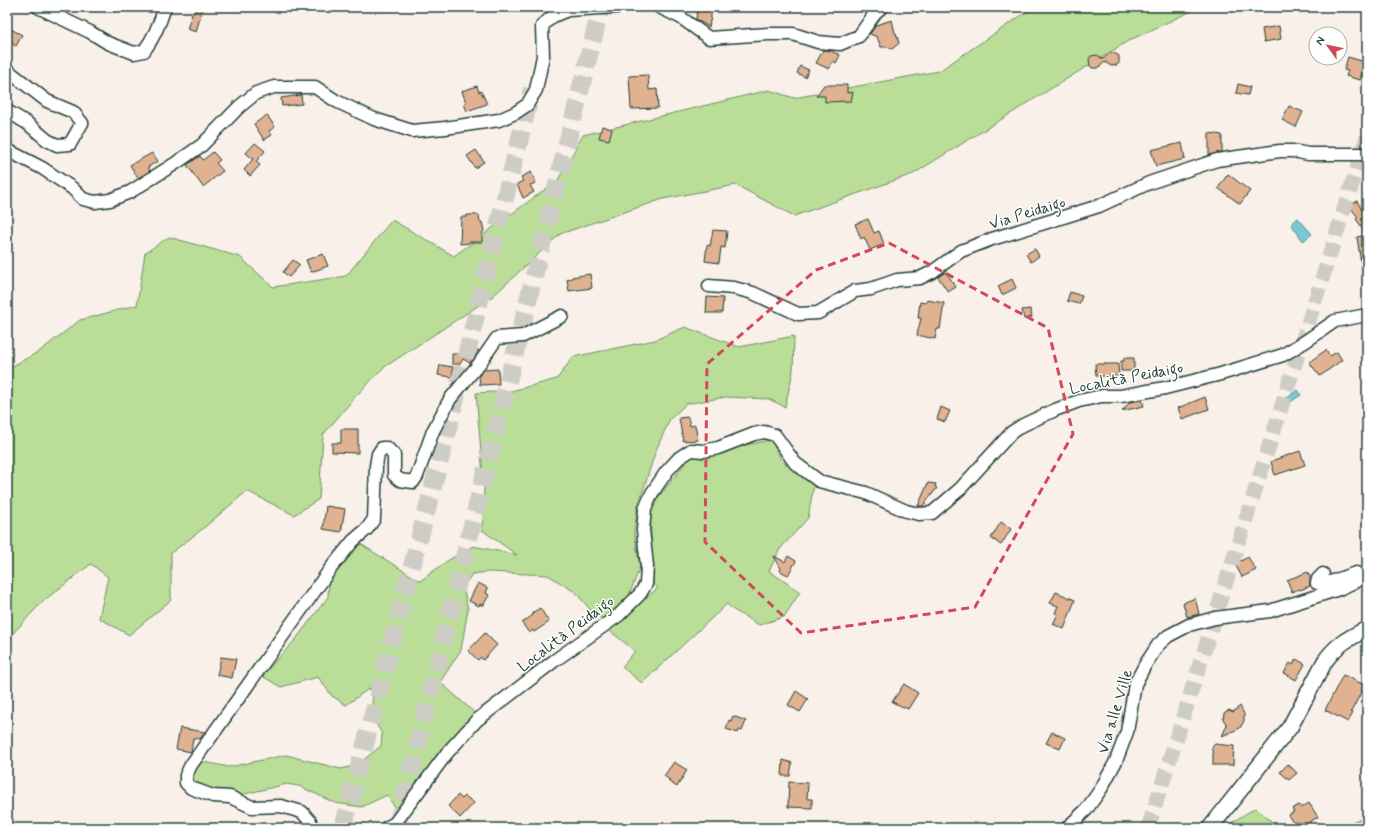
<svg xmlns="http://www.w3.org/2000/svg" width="1374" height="835" font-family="Mynerve,sans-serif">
	<rect width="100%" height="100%" fill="#f9f0e9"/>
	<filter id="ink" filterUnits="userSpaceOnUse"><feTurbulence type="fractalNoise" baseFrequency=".025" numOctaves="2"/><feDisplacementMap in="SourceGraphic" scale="8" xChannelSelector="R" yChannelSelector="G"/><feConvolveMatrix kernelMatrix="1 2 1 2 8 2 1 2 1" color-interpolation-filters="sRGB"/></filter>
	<g filter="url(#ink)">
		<path fill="#bade98" stroke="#6c8e66" d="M1034,7H1200L1128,41L913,174L794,216L736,185L663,199L560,234L493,296L383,368L355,397L323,435L319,499L294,515L247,491L200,531L171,553V600L129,635L99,618L108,577L91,564L42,602L7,640V369L40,351L80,320L137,305L145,253L169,237L240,257L273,287L346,276L392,220L454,256L558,180L583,135L769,90L794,98L939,71Z
			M685,327L739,347L794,336L793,371L785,407L769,399L726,397L686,404L670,419L656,450L638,506L634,531L640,567L628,598L604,619L594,614L575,592L548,575L488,572L472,574L463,587L468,609L461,650L440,682L476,714L399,814L387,795L362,807L335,803L299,786L287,784L240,795L213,790L192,780L199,761L229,767L286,755L341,769L357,765L381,746L382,734L371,715L373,693L370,688L346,705L332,696L318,677L281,687L262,676L296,639L328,597L329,579L359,543L420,581L447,561L473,546L517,555L482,530L484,488L476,393L511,391L557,379L573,357L655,340Z
			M771,440L782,461L814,484L808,518L780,549L769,571L800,592L784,617L759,625L732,609L727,604L642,683L622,667L635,651L610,631L621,618L658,588L651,582L652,561L650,508L690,457H705L745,445Z
			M1255,808L1280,828H1223Z
			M1359,819L1367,823V828H1338Z"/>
		<path fill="#77c8d1" stroke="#549092" d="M1298,218L1312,234L1303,241L1291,224Z
			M1298,390L1301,395L1283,407L1280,401Z"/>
		<path fill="#e1b292" stroke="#1f3d34" d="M200,7H203L196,32L187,29L192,14Z
			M698,7L712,10L709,27L696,19Z
			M892,20L895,33H896L899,43L892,49L887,47H881L877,37L870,34L876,25Z
			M1279,26L1281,39L1264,42L1262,29Z
			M7,27L22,35L16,46L7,41Z
			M823,50L831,51L840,55L836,63L833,61L829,69L816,63Z
			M1110,53H1114L1119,56V63L1117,65L1111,66L1105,62L1098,68H1092L1090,66L1089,59L1091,56L1097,55L1103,59Z
			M1348,57L1365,62L1360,80L1346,76L1348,71L1344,70Z
			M800,66L809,70L805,77L797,73Z
			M648,75L649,90L657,89L658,108L631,109L629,76Z
			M1238,84L1250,87L1248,95L1236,93Z
			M824,85H847V93L853,92L851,101L825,102V96H816Z
			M477,86L479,92L481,91L487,104L467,111L464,104L466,103L462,91Z
			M301,95L302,104L282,106L281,98Z
			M1289,106L1303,112L1296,127L1282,120Z
			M267,115L275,127L269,131L272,135L264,140L254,124Z
			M602,126L612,129L609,140L599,138Z
			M1209,133L1222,135V152L1209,155Z
			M255,143L265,151L256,162L260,165L250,176L244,170L253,159L246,153Z
			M1182,143L1185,159L1156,166L1151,150Z
			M476,150L484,162L475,168L467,156Z
			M213,152L220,160L216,163L223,171L203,187L187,165L200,156L203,160Z
			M152,153L158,161L148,167L150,171L138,178L130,165Z
			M531,172L536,183L530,185L534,192L523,198L517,184L523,181L521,177Z
			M1228,174L1250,191L1240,204L1218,188Z
			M1357,201L1367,219V234L1356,219L1358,217L1349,206Z
			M467,215H479L480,222H482L484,231L482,233V242H469V243L460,244L461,217H467Z
			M868,219L874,233L879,231L884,244L870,250L864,237L861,239L855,224Z
			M713,230L727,231L725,248L721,247L719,263L705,261L707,245L710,246Z
			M1367,235V270H1362L1357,237Z
			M1035,249L1039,256L1031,262L1026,254Z
			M323,254L328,266L311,272L306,260Z
			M293,260L300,265L289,277L283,272Z
			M946,272L956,287L948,292L938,277Z
			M590,274L592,288L569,291L567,279L572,278V277Z
			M1012,279L1016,288L1002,295L998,286Z
			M1070,292L1082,296L1079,304L1067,301Z
			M707,297L723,298L722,313H706Z
			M927,300L944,303L940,329H937L935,339L917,335L921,318H918L920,302L926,303Z
			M1030,309L1032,317L1024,319L1022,310Z
			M467,343L479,351L470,363L463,359L460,364H452V354H460Z
			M1326,350L1330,356L1337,352L1342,360L1320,376L1309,362Z
			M1124,358H1134V371H1121V361H1124Z
			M1095,364H1118L1119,376H1096Z
			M440,365L453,367L452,377L438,375Z
			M498,369L499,384L480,385L479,376L484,370Z
			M1205,397L1209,409L1182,419L1178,408Z
			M1142,400L1144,406L1122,411L1130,402Z
			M941,407L950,411L945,422L937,419Z
			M688,417L690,426L695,425L698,440L683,441L679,418Z
			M341,429H358V453L332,452V443H341Z
			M1300,451L1305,465L1275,475L1271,462L1274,460Z
			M928,483L936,484L935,487L937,488L923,506H918Z
			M326,506L345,509L341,532L323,529Z
			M1001,522L1011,529L1001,545L991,538Z
			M774,556L785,562L788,556L796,561L788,575L780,571L781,569Z
			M1248,557L1256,570L1242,577L1235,564Z
			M1308,572L1310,578V586L1300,590L1299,589L1292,592L1287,580Z
			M478,583L488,588L486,593L489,595L483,606L480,604L479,606L469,601Z
			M1056,592L1075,600L1064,629L1053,624L1058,614L1055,613L1058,606L1050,603Z
			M1195,598L1199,614L1187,617L1183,603Z
			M540,608L549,622L534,632L533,630L529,633L522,623L533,615L532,613Z
			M485,633L497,645L483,660L481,657L478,660L468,651Z
			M221,657L236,659L232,678L217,675Z
			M1296,659L1305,664L1296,680L1284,673L1290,663L1293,665Z
			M1343,675L1365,685L1351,712L1353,713L1348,722L1325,710Z
			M904,684L918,693L908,709L892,702Z
			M796,691L808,699L800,712L788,705Z
			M1240,706L1244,714V721L1240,728L1222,736L1227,725L1223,719L1224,713L1229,710L1233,712Z
			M733,716L746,721L742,731L739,730L738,733L726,729L729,720L731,721Z
			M180,728L205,732L200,739L193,738L191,752L176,749Z
			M1052,732L1065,738L1060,749L1046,743Z
			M1215,744L1234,746L1233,765H1213V753L1212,751V747Z
			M783,760L792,763L790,776H782Z
			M674,762L687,770L677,787L668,781L670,780L664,776Z
			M1288,764L1297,773L1289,780L1280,772Z
			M789,782L808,783L807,799H812V808L788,807Z
			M458,795L462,799L465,796L474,803L460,818L448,806Z
			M1309,803L1318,817L1299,828L1296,822L1293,823L1288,815L1294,812L1292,809L1299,805L1301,808Z"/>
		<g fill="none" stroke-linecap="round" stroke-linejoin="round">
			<path stroke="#cdccc5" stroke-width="15" stroke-dasharray="15 8" stroke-linecap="butt" d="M1148,828L1367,137"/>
			<path stroke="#cdccc5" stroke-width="18" stroke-dasharray="18 9" stroke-linecap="butt" d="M397,827L601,7
				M343,828L446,437L532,89"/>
			<defs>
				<path id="minor" d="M38,7L90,32L108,43L134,53L144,51C154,38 160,23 165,7
					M659,7L680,17L709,38L768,34H793L818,42L840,44L859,36L876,12L882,7
					M7,70L47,101L73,112L82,123L70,144L57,145L47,140L27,123L7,111
					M7,150L42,168L72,188L83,199L95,202L110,200L130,192L176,163L202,145L239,107L256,93L274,87H315L336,101L374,119L412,131L445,128L499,120L515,113L527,105L536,90L543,56L542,26L553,16L568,10L617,7
					M709,286L734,288L753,293L798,314L818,313L855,291L871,289L897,280L920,278L932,272L961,251L992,239L1099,206L1149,183L1217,160L1280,151H1293L1308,154H1367
					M1323,574L1318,579L1317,583L1322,585L1356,573
					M312,828L310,821L302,812L281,806L252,807L230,797L213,796L191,788L186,783V775L191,765L331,568L353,541L367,529L374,519L376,466L378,454L382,448H387L394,455V475L400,480L413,482L417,476L433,431L450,399L479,364L497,338L523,336L562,316
					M386,828L395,823L447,753L477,720L554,661L619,615L640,594L646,584L647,566L643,530L645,509L652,493L667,471L679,458L691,450L703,451L718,448L754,434L764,432L775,435L795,463L819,481L866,493L906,511L919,514L932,513L960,489L1012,432L1023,425L1055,410L1079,401L1102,396H1121L1165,388L1221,374L1283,355L1306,341L1335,321L1367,315
					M1067,828L1086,810L1101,789L1116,761L1127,732L1135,684L1145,665L1158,645L1168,636L1189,625L1215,618L1270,611L1339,589L1367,576"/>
				<path id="major" d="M1210,828L1290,727L1325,661C1337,644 1349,638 1367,629"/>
			</defs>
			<use href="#minor" stroke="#1f3d34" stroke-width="15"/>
			<use href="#major" stroke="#1f3d34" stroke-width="18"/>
			<use href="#minor" stroke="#fff" stroke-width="12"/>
			<use href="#major" stroke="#fff" stroke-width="15"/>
		</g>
	</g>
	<path fill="none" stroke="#d1495b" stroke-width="3" stroke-dasharray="8 5" stroke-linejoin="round" d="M889,243L1048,328L1073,434L975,607L801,633L705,542L707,364L816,270Z"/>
	<g text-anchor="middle" stroke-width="3" stroke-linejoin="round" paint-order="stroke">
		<g font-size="16" fill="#1f3d34" stroke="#fff">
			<text transform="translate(1027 212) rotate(-17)" y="6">Via Peidaigo</text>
			<text transform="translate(1126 377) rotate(-11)" y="6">Località Peidaigo</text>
			<text transform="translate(565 633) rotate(-37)" y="6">Località Peidaigo</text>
			<text transform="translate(1114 711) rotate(-73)" y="6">Via alle Ville</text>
		</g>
	</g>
	<rect width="1374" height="835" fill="none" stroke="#fff" stroke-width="24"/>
	<rect x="12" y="12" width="1350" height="811" fill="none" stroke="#1f3d34" stroke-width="1.5" filter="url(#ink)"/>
	<g transform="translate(1328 46) rotate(303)"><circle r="19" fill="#ffffff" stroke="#a5b1ae"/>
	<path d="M0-3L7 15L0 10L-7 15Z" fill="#d1495b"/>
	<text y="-6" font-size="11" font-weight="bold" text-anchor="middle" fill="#1f3d34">N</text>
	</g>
</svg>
